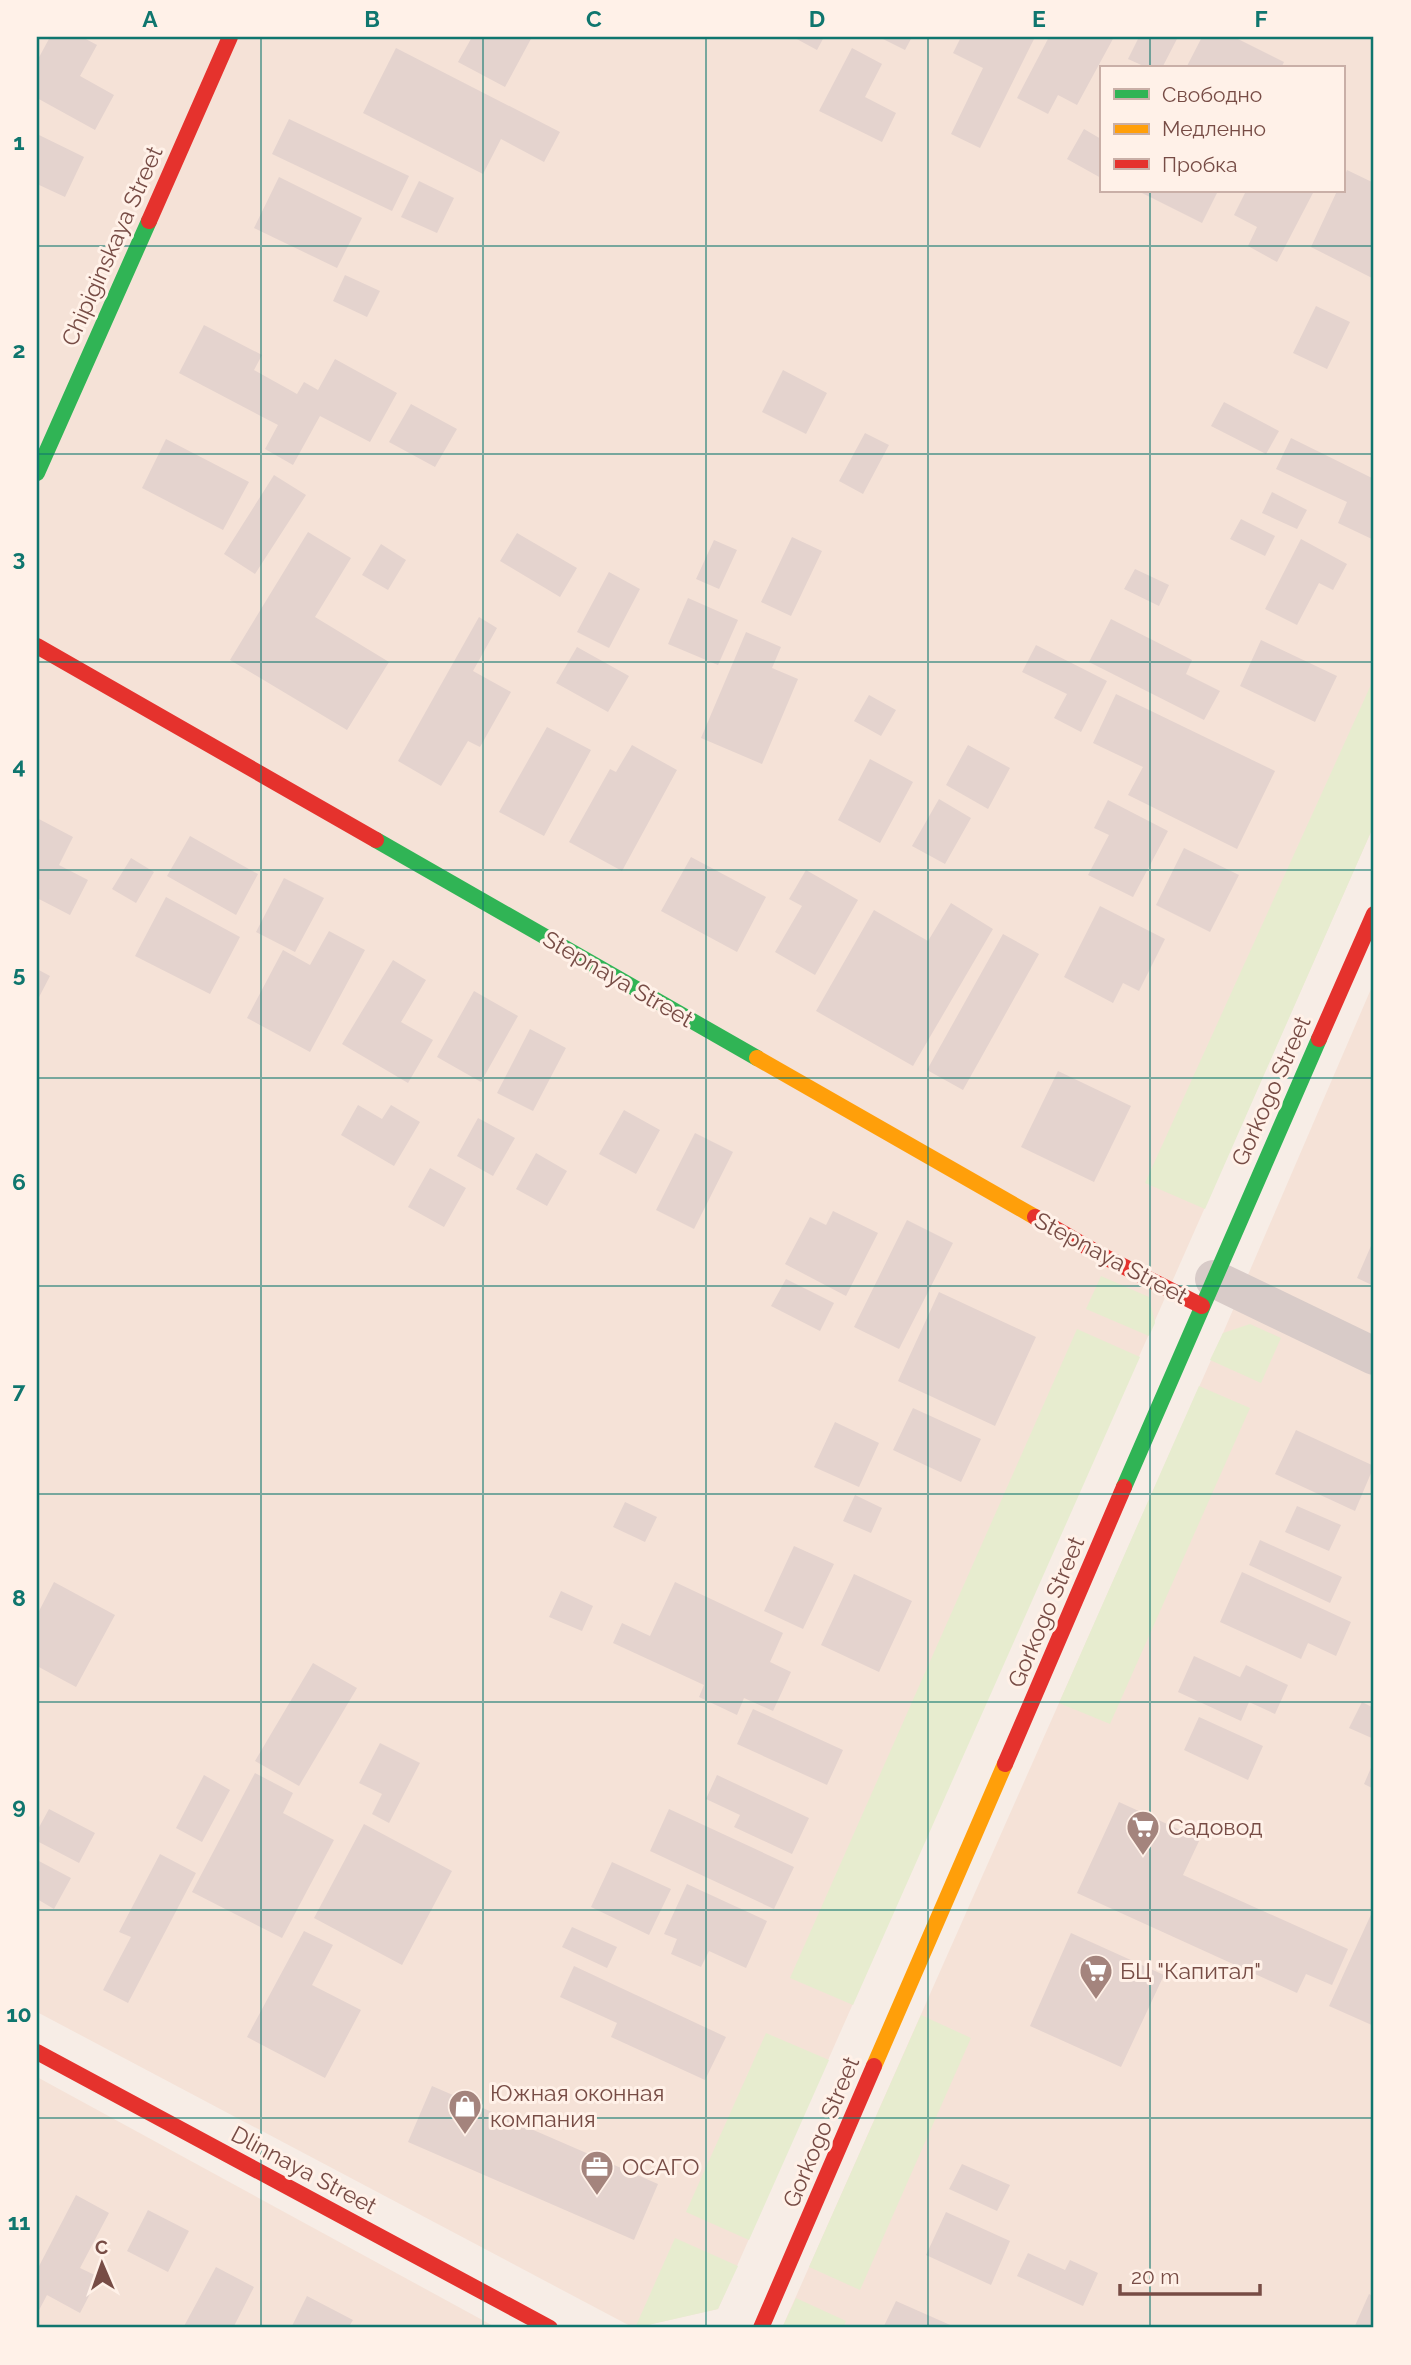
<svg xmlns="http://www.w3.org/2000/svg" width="1411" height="2365" font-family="Raleway,sans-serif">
	<rect width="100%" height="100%" fill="#f7ede6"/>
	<path fill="#f5e2d7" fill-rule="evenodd" d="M37,37H1374V825L718,2309L634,2328L37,2012ZM1101,68H1343V191H1101Z
		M1374,982V2328H782L1223,1333Z
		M37,2077L497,2328H37Z"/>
	<path fill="#e7eccf" d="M1374,678V825L1205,1209L1145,1183Z
		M1101,1276L1149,1297L1155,1323L1149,1336L1086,1309Z
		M1250,1324L1281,1338L1261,1383L1210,1360L1223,1333Z
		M1077,1329L1140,1357L853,2005L790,1978Z
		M1199,1386L1250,1408L1110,1724L1059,1703Z
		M921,2015L971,2038L860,2290L809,2267Z
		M766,2033L829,2060L749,2240L686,2212Z
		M675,2238L738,2266L718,2309L635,2328Z
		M796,2298L846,2321L843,2328H782Z"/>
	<path fill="#e4d3ce" d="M50,37H82L97,45L80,76L114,95L95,130L37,98V61Z
		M472,37H532L505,87L458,62Z
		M793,37H824L817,50Z
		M879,37H912L905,50Z
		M961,37H1035L980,148L951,134L983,68L953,53Z
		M1049,37H1114L1077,105L1058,95L1048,114L1017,98Z
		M1139,37H1178L1162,68H1148L1128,59Z
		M1202,37H1234L1284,62L1281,68H1186Z
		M396,48L560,132L544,162L501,139L483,174L363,113Z
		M852,48L882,64L865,97L896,113L882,142L819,111Z
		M289,119L409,176L392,211L272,154Z
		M1084,129L1101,139V178L1067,159Z
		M37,134L84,157L65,197L37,184Z
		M1347,170L1374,183V279L1311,247L1337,191H1343V180Z
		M279,177L362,218L337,268L254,228Z
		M419,181L454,198L437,233L401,217Z
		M1138,191H1218L1202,223Z
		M1246,191H1314L1277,262L1248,246L1257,227L1234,215Z
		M345,275L380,291L367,317L333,301Z
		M1316,306L1350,322L1327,369L1293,353Z
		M204,325L262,355L254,370L297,394L304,382L318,390L335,359L397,393L370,442L320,416L293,465L265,449L278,425L179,373Z
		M783,370L827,393L806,434L762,412Z
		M1224,402L1279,431L1266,454L1211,426Z
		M411,404L457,429L435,467L389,442Z
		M865,433L889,445L863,494L839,481Z
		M1291,438L1374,479V540L1338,523L1347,502L1276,469Z
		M166,439L249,482L223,530L142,488Z
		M274,475L306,495L255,574L224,554Z
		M1272,492L1307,510L1297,529L1262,513Z
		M1241,519L1275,536L1265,556L1230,539Z
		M308,532L351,558L315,617L389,662L347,730L230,660Z
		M517,533L577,568L560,597L500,561Z
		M792,537L822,551L791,616L761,602Z
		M1301,539L1347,564L1333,590L1319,583L1297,625L1265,609Z
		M714,540L737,550L719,589L696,579Z
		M381,544L406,560L388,590L362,575Z
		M1135,569L1169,585L1159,606L1124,589Z
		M609,572L640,589L609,648L577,632Z
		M688,598L738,620L718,665L668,644Z
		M479,617L497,628L473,671L511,692L480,747L468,741L441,786L398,761Z
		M1111,619L1192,660L1186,674L1220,691L1204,720L1089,662Z
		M746,632L781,647L772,668L798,679L762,764L701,738Z
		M1261,640L1337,676L1315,722L1240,686Z
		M1036,645L1107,681L1081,732L1054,718L1067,694L1022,672Z
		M577,647L629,676L608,712L556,683Z
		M1116,694L1275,771L1237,849L1128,795L1143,767L1093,743Z
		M869,695L896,710L881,736L854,721Z
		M547,727L591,750L544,836L499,812Z
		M632,745L677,770L622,871L569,842L610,769L616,772Z
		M968,745L1010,768L988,809L946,785Z
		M870,759L913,782L880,843L838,820Z
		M939,799L971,818L945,864L912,846Z
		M1108,800L1168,831L1133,897L1088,875L1109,835L1094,828Z
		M37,818L73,837L59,865L88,880L70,915L37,898Z
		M190,836L258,874L236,915L167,876Z
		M1184,848L1239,875L1210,932L1156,905Z
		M691,857L766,897L737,952L661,911Z
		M131,858L154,872L136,903L112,889Z
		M806,870L858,900L815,975L775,952L802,906L789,899Z
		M284,878L324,898L295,952L256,932Z
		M166,897L240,937L210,994L135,956Z
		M951,903L993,929L913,1066L816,1011L874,910L928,941Z
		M1100,906L1165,939L1139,991L1123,983L1113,1003L1064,977Z
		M329,931L365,950L310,1052L247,1018L283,950L310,965Z
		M1003,934L1039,954L963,1090L927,1070Z
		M393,960L426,980L401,1022L433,1040L408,1083L342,1044Z
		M37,969L50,976L37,1001Z
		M474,991L518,1016L481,1082L437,1057Z
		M530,1029L566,1048L533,1111L497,1093Z
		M1058,1071L1131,1106L1094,1182L1021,1147Z
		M358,1105L382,1119L391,1105L420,1122L394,1166L341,1135Z
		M624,1110L660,1130L636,1174L599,1154Z
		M478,1118L515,1138L493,1176L457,1156Z
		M695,1133L733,1152L694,1229L656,1210Z
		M536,1153L567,1171L547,1206L516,1189Z
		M430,1168L466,1188L444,1227L408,1207Z
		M833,1211L878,1233L846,1296L785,1264L810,1217L826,1225Z
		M907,1220L953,1243L899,1349L854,1327Z
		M1374,1239V1286L1357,1278Z
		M786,1279L834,1303L820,1331L771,1306Z
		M939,1292L1036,1337L995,1426L898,1381Z
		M913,1408L981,1439L961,1482L893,1450Z
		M835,1422L879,1443L859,1487L814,1467Z
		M1296,1430L1374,1466L1355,1511L1275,1474Z
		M855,1495L882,1508L871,1533L843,1521Z
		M625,1502L657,1517L645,1542L613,1527Z
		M1297,1506L1341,1525L1329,1551L1285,1532Z
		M1260,1540L1342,1577L1330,1603L1249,1565Z
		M794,1546L834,1564L803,1629L764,1611Z
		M1242,1572L1351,1622L1336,1656L1308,1643L1301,1659L1220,1622Z
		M854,1574L912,1601L879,1672L821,1645Z
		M54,1582L115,1615L76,1687L37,1666V1615Z
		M675,1582L783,1633L770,1662L791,1672L773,1711L744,1698L737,1715L699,1697L704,1685L613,1643L622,1623L650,1636Z
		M561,1591L593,1606L582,1631L549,1617Z
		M1194,1656L1240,1677L1246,1665L1288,1685L1275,1714L1249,1702L1241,1721L1178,1692Z
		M313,1663L357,1688L299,1786L255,1761Z
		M1362,1702L1374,1708V1739L1349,1728Z
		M753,1709L843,1750L827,1785L737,1744Z
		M1199,1717L1263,1746L1248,1780L1184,1750Z
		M380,1743L420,1763L389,1823L372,1814L382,1794L359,1783Z
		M1374,1761V1789L1364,1784Z
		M255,1773L293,1793L283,1813L334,1840L282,1938L192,1892Z
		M204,1775L230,1790L202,1842L176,1828Z
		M717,1775L809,1818L792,1854L734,1827L740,1815L706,1799Z
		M1119,1802L1200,1839L1183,1875L1348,1949L1332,1985L1306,1974L1297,1993L1077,1893Z
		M49,1809L95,1833L79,1863L37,1841V1831Z
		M669,1809L794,1867L774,1909L650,1851Z
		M364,1824L452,1871L402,1965L314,1918Z
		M160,1854L196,1873L128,2003L103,1990L131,1937L119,1932Z
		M37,1860L71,1878L54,1909L37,1899Z
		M612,1862L671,1889L649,1935L591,1907Z
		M687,1884L767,1921L746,1968L709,1951L701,1967L671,1954L677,1939L664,1934Z
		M1374,1908V2026L1329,2006Z
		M572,1927L617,1947L607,1968L562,1947Z
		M304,1931L333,1945L312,1985L361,2010L325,2078L247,2037Z
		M1071,1933L1164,1975L1121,2067L1030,2026Z
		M574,1966L726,2037L705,2080L611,2037L617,2023L560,1997Z
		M432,2086L658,2184L634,2240L408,2142Z
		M962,2164L1010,2185L997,2211L949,2189Z
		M76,2195L109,2213L80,2268L99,2277L80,2313L47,2295L37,2314V2270Z
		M148,2210L189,2231L168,2272L127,2251Z
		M946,2212L1010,2241L991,2285L926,2255Z
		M1028,2253L1065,2270L1070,2260L1098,2273L1083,2306L1017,2276Z
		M216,2267L254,2287L233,2328H183Z
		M1369,2294L1374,2297V2328H1354Z
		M307,2296L353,2320L348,2328H291Z
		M896,2301L957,2328H883Z"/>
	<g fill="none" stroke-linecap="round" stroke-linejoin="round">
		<path stroke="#d8cbc8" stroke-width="38" d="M1214,1279L1374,1356"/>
		<path stroke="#30b455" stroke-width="16" d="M37,473L149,221
			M376,840L757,1058
			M1124,1487L1319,1039"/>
		<path stroke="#ff9f0a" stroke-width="16" d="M757,1058L1035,1217
			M874,2066L1005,1764"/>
		<path stroke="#e5322d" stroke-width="16" d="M149,221L230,37
			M37,646L376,840
			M1319,1039L1374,914
			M1035,1217L1099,1254L1202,1306
			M1005,1764L1124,1487
			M37,2052L550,2328
			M761,2328L874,2066"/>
	</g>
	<path fill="none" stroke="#0f766e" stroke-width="2" stroke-opacity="0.55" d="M261,37V2328M483,37V2328M706,37V2328M928,37V2328M1150,37V68M1150,191V2328M37,246H1374M37,454H1374M37,662H1374M37,870H1374M37,1078H1374M37,1286H1374M37,1494H1374M37,1702H1374M37,1910H1374M37,2118H1374"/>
	<defs>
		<symbol id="supermarket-pin" viewBox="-11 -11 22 30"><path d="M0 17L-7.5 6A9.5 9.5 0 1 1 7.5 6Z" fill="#a4847d" stroke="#fff1e8"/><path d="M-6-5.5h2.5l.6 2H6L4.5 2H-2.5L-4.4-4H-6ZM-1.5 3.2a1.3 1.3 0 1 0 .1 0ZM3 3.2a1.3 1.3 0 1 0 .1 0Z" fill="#fff"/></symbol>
		<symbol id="shop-pin" viewBox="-11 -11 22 30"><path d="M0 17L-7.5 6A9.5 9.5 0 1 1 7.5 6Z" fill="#a4847d" stroke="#fff1e8"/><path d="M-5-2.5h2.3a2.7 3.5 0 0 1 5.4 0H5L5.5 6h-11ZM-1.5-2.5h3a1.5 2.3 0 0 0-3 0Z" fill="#fff"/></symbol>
		<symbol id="office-pin" viewBox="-11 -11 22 30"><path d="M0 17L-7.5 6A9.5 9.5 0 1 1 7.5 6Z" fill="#a4847d" stroke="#fff1e8"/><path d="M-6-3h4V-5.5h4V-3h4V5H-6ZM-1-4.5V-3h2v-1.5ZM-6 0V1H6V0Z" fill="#fff"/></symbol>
	</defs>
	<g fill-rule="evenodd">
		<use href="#supermarket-pin" x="1124" y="1808" width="38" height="52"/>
		<use href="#supermarket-pin" x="1077" y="1952" width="38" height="52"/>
		<use href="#shop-pin" x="446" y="2087" width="38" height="52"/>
		<use href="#office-pin" x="578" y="2148" width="38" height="52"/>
	</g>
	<g text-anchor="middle" stroke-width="6" stroke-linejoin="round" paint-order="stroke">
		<g font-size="23" fill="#774c45" stroke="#fff1e8">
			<text transform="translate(112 246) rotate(-66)" y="8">Chipiginskaya Street</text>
			<text transform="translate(618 979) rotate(30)" y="8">Stepnaya Street</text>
			<text transform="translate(1271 1091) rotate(-66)" y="8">Gorkogo Street</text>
			<text transform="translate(1111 1258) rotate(28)" y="8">Stepnaya Street</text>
			<text transform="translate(1046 1612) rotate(-67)" y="8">Gorkogo Street</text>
			<text transform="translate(821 2132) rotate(-67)" y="8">Gorkogo Street</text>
			<text transform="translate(304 2170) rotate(28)" y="8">Dlinnaya Street</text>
		</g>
		<g font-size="23" fill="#774c45" stroke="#fff1e8" text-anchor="start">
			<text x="1168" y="1835">Садовод</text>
			<text x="1120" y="1979">БЦ "Капитал"</text>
			<text x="490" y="2101">Южная оконная<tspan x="490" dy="26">компания</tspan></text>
			<text x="622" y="2175">ОСАГО</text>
		</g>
	</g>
	<rect width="1411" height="2365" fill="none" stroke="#fff1e8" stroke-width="77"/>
	<rect x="1100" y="66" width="245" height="126" fill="#fff1e8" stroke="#c9afa7" stroke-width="2"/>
	<rect x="1114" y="89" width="35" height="10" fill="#30b455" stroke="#c9afa7" stroke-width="2"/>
	<text x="1162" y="102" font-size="21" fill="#774c45">Свободно</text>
	<rect x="1114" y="124" width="35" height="10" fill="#ff9f0a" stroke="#c9afa7" stroke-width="2"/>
	<text x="1162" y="136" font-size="21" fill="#774c45">Медленно</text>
	<rect x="1114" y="159" width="35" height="10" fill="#e5322d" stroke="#c9afa7" stroke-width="2"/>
	<text x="1162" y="172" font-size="21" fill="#774c45">Пробка</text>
	<g transform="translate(102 2264) rotate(358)" stroke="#fff1e8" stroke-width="5" paint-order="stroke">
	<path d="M0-5L12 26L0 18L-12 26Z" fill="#774c45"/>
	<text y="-10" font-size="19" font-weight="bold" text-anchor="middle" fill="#774c45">С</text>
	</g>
	<path d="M1120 2284v10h140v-10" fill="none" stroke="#774c45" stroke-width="3.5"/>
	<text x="1131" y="2284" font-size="21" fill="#774c45" stroke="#fff1e8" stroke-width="5" paint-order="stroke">20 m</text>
	<rect x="38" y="38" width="1334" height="2288" fill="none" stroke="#0f766e" stroke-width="2.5"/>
	<g font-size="23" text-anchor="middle" font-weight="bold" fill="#0f766e">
		<text x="150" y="27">A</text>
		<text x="372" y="27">B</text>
		<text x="594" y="27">C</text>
		<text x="817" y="27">D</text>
		<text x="1039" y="27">E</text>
		<text x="1261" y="27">F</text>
		<text x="19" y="150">1</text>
		<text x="19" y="358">2</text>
		<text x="19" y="566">3</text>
		<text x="19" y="774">4</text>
		<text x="19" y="982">5</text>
		<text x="19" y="1190">6</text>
		<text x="19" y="1398">7</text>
		<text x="19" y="1606">8</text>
		<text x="19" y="1814">9</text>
		<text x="19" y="2022">10</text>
		<text x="19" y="2230">11</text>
	</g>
</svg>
